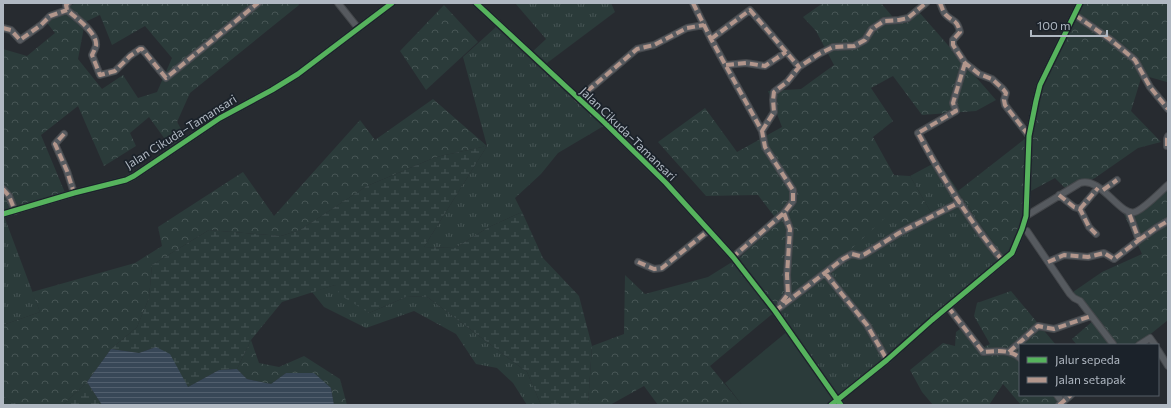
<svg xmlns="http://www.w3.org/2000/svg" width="1171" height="408" font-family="Commissioner,sans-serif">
	<defs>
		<pattern id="grass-tufts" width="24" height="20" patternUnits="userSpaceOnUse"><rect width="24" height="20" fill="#2b3b3a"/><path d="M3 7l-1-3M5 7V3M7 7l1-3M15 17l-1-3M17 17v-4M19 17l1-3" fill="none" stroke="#475555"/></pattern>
		<pattern id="forest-crowns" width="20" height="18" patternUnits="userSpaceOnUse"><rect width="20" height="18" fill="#2b3b3a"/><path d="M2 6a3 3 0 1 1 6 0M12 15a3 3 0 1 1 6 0" fill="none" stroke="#475555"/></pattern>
		<pattern id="wetland-marsh" width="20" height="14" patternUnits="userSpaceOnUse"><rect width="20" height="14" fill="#2b3b3a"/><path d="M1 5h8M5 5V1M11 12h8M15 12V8" fill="none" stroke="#475555"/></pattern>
		<pattern id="water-rules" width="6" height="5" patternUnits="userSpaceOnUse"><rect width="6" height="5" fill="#384757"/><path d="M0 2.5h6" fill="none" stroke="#525f6e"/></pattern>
	</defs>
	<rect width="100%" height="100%" fill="#272b30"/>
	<path fill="url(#grass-tufts)" d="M515,3H611L615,12L543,66L607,124L558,153L541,174L515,198L522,212L489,227L455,248L424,247L487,146L463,57L497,26L529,55L546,39Z
		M938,161L1005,260L838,400L777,310L811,286L888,214H932L910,176Z
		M3,216H4L40,312L3,325Z
		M335,285L369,313L406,297L426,296L527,372L541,405H527L513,383L497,368L476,364L456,334L414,311L366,328L324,307L312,292Z"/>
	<path fill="url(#forest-crowns)" fill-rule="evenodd" d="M76,3H298L299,5L190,93L177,122L187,139L172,149L149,117L130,133L136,146L104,166L78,106L41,135L66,195L3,216V49L27,56L55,33L43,18ZM100,15L112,45L145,26L172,58L157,92L138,98L123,75L102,89L78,59L85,22Z
		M823,3H881L897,22L919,12L996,100L976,111L922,115L893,76L871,88L893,121L873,137L894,175L910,176L932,214L905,230L888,215L811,286L777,310L710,366L742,405H658L644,386L610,405H588L592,346L624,334L625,275L645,294L708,277L740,257L777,220L758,195L706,196L658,142L705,108L737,152L782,127L768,91L801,89L834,65L816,31L803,17Z
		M1080,3H1168V84L1167,82L1142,75L1131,111L1161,142L1138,148L1095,178L1067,190L1055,178L1029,192L1028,220L1005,260L958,191L1031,134L1041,83Z
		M444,5L478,42L426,90L400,51Z
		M433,99L487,146L436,157L367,186L300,230L281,236L209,230L152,265L149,298L137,327L111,349L87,382L63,405H18L3,396V325L40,312L32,292L135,263L162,246L158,227L243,172L274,216L360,120L375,140Z
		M1168,186V216L1167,217L1168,219V320L1137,345H1077L1072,339L1094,320L1073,292L1102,272L1142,254L1123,212L1151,203Z
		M1011,291L1056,345H1020V395H1073L1072,399L1065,405H1021L1003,384L989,405H933L922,392L910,370L943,343L955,346L956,332L964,326L984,347L990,344L974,316L977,303Z
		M251,340L259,363L279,367L304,356L340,379L347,405H334L331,388L286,373L271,384L247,379L237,369Z"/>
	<path fill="url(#wetland-marsh)" d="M487,146L424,247L455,248L489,227L522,212L543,258L579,296L592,346L588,405H541L527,372L426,296L406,297L369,313L340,295L335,285L282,302L251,340L237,369L219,370L188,387L156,347L139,353L111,349L137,327L149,298L152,265L209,230L281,236L300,230L367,186L436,157Z
		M87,382L102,405H63Z
		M3,396L18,405H3Z"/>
	<path fill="#2b3b3a" d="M789,330L838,400L832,405H742L725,383Z"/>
	<path fill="url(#water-rules)" d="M156,347L170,354L188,387L219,370L237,369L247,379L271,384L286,373H314L331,388L334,405H102L87,382L111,349L139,353Z"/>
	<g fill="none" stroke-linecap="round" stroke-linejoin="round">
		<defs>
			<path id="minor" d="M68,3L66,5L67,10C76,18 98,33 96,46C95,49 93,53 92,55L100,75L115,71L130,56L140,49H142L166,78L258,3
				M338,3L358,28
				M693,3L711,39L762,131L765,147L793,190V201L784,213L733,257
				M940,3C942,7 943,12 946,15C953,22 957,19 960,32L953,40V45L965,63L979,74L992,79L1003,89L1006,93L1004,100L1005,105L1029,136
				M1075,15L1111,40L1135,60L1150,87L1168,109
				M3,28L11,30L20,40L41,25L50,16L67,10
				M711,39L750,10L799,67
				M965,63L953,103L956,111L918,133C942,177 970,222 1002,260
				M726,65L746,63L765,66L786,52
				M578,99L637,49L654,45L687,28L704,25
				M762,131L774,112L773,100L774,92L787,82L799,67L819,54L833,47L854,46L865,40L872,29L884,21L899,20L908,18L926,3
				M64,134L55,144L67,171L74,193
				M1167,146V139L1168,136
				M3,189L9,196L15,211
				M1103,190L1117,180
				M1059,195L1074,207L1080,209L1089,227L1096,234
				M1080,209L1098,188
				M1026,216L1080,183C1101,176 1120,217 1135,212C1144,209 1160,192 1168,185
				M1022,229L1027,231L1070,294L1074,298L1080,301L1113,344L1112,345
				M1139,240L1156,228L1168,221
				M638,262L654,269L662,268L708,231
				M1048,262L1064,255L1088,257L1104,253L1114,259L1139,240L1129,213
				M825,273L867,325L887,360
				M781,304L788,294L787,275L790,229L784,213
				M948,307L983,352C996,351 1010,349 1020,358
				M775,311L843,259L852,254L860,256L865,254L899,233L960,202
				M1139,345L1150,338L1155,345
				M1158,350L1168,366
				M1009,352L1038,326L1054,329L1091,316
				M1057,395L1062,402
				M831,405L837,400
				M1059,405L1071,395"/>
			<path id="tertiary" d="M476,3L604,122L666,183L733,257L775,311L841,405
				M3,214L74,193L126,180L134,176L220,118L272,90L298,74L392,3
				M837,400L887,360L932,320L1012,253L1022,229L1026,216L1029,136L1036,101L1040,85L1080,3"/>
		</defs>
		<use href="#minor" stroke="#44474b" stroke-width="8"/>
		<use href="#tertiary" stroke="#44474b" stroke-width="8"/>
		<use href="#minor" stroke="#565a5f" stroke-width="6"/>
		<use href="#tertiary" stroke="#565a5f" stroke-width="7"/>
		<path stroke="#b2968c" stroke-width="4" stroke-dasharray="8 4" stroke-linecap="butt" d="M68,3L66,5L67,10C76,18 98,33 96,46C95,49 93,53 92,55L100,75L115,71L130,56L140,49H142L166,78L258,3
			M693,3L711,39L762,131L765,147L793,190V201L784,213L733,257
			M940,3C942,7 943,12 946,15C953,22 957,19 960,32L953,40V45L965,63L979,74L992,79L1003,89L1006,93L1004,100L1005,105L1029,136
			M1075,15L1111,40L1135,60L1150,87L1168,109
			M3,28L11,30L20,40L41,25L50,16L67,10
			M711,39L750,10L799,67
			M965,63L953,103L956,111L918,133C942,177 970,222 1002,260
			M726,65L746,63L765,66L786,52
			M578,99L637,49L654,45L687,28L704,25
			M762,131L774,112L773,100L774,92L787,82L799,67L819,54L833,47L854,46L865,40L872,29L884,21L899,20L908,18L926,3
			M64,134L55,144L67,171L74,193
			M1167,146V139L1168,136
			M3,189L9,196L15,211
			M1103,190L1117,180
			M1059,195L1074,207L1080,209L1089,227L1096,234
			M1080,209L1098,188
			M1139,240L1156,228L1168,221
			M638,262L654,269L662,268L708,231
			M1048,262L1064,255L1088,257L1104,253L1114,259L1139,240L1129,213
			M825,273L867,325L887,360
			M782,302L788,294L787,275L790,229L784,213
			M948,307L983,352C996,351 1010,349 1020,358
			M775,311L843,259L852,254L860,256L865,254L899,233L960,202
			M1009,352L1038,326L1054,329L1091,316
			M1059,405L1071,395"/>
		<defs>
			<path id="cycleway" d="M476,3L604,122L666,183L733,257L775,311L841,405
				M3,214L74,193L126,180L134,176L220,118L272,90L298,74L392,3
				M831,405L887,360L932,320L1012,253L1022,229L1026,216L1029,136L1036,101L1040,85L1080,3"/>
		</defs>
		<use href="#cycleway" stroke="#1b222a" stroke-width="8"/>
		<use href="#cycleway" stroke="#56b35d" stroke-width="5"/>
	</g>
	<g text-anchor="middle" stroke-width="3.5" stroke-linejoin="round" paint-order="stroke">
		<g font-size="12" fill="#b0b8c2" stroke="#1b222a">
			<text transform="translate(181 132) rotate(-32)" y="4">Jalan Cikuda–Tamansari</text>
			<text transform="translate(628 134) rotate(44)" y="4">Jalan Cikuda–Tamansari</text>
		</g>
	</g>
	<rect width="1171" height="408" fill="none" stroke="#b0b8c2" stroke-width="8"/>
	<rect x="1019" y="344" width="140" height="52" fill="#1b222a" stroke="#575e67"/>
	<rect x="1027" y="357" width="20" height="6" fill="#56b35d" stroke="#575e67"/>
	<text x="1055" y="364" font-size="12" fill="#b0b8c2">Jalur sepeda</text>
	<rect x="1027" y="377" width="20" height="6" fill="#b2968c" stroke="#575e67"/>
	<text x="1055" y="384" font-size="12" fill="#b0b8c2">Jalan setapak</text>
	<path d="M1031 30v6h76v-6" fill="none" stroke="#b0b8c2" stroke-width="2"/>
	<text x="1037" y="30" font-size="12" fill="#b0b8c2" stroke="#1b222a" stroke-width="3" paint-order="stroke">100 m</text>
</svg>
